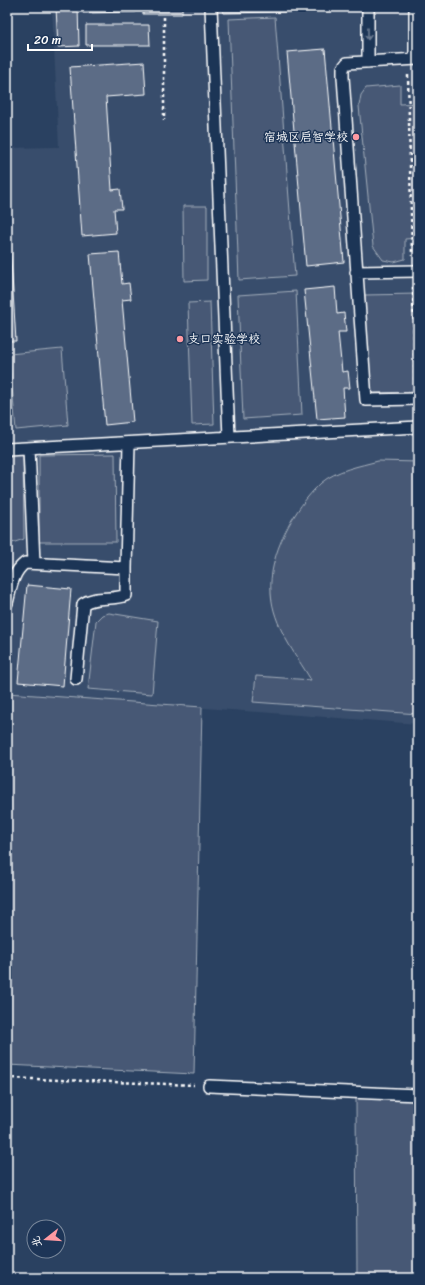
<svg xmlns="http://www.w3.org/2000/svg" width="425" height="1285" font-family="Sriracha,'LXGW WenKai TC',sans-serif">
	<rect width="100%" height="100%" fill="#2a4161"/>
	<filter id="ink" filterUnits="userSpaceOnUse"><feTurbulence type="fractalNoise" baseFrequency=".025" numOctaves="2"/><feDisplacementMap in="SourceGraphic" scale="8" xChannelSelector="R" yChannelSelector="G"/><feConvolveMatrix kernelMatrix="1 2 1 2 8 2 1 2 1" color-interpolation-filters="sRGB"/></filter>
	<g filter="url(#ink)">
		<path fill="#394e6c" d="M52,7H418V724L7,693V148L59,147Z"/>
		<path fill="#465975" stroke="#a2acba" d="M275,17L295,276L239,280L229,19Z
			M400,85V104L418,103V86V238L405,239V259L394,262L383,260L373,246L359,106L361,95L366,88Z
			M183,206H207V280L184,281Z
			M296,291L302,415L243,419L238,295Z
			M418,294V392L367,393L365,295Z
			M210,302L214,424L192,425L188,303Z
			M62,349L68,425L16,430L9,354Z
			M115,454L116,542H39V455Z
			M23,456L24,539L12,543L7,547V457Z
			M378,461L418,462V714L253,702L256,676L311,680C295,653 273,626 271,593C268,555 294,508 321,483C336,470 360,466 378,461Z
			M109,613L158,621L152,694L88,689L96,621L102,615Z
			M7,693L202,707L194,1074L7,1065Z
			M356,1098L418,1101V1278H357Z"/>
		<path fill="#5b6c86" stroke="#fff" d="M56,7H78L79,46L58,47Z
			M83,7H136V12L83,13Z
			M143,7H182V14H143Z
			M223,7H332V11L223,13Z
			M86,25H149L150,45H86Z
			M325,49L344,262L306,266L287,52Z
			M144,62L146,94L106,97L112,190L120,189L122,209H114L116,233L82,236L70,67Z
			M7,195L16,341H7Z
			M119,252L122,284L129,283L131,299L122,300L133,422L105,425L90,254Z
			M335,287L337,314L344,313L346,332H338L342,372L348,371L350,388H343L345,417L317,419L304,290Z
			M27,585L71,589L63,686L18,682Z"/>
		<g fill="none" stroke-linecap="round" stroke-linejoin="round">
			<defs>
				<path id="service" d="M211,7L229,437
					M415,7V59
					M418,59L347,63L343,68V77L366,400L418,399
					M368,62V7
					M356,272L418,271
					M29,448L34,563
					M7,449L418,427
					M7,603C11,588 12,573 25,563L126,568L129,443
					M76,679L83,604C96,595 112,601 126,595V568
					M209,1086L418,1095"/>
			</defs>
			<use href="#service" stroke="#fff" stroke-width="14"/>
			<path stroke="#fff" stroke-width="2.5" stroke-dasharray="3 3" stroke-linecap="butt" d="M164,17V120
				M408,75L412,256
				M413,287L415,384
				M7,1078L194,1085"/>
			<use href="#service" stroke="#1d3557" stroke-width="11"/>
		</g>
		<defs><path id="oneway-shaft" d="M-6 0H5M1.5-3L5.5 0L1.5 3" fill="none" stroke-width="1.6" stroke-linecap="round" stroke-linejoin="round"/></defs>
		<use stroke="#6c7c92" href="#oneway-shaft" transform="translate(368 34) rotate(90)"/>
	</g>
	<g fill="#ff9aa2" stroke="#1d3557" stroke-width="1.5">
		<circle cx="356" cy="137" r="4"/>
		<circle cx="180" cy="339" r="4"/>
	</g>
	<g text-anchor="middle" stroke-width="3" stroke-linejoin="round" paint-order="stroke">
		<g font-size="12" fill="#fff" stroke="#1d3557" text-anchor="end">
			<text x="348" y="141">宿城区启智学校</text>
			<text x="188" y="343" text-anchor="start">支口实验学校</text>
		</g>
	</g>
	<rect width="425" height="1285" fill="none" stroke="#1d3557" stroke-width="24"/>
	<rect x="12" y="12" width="401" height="1261" fill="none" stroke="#fff" stroke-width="1.5" filter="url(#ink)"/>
	<g transform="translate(46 1239) rotate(253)"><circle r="19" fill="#1d3557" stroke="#77869a"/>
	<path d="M0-3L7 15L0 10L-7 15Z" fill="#ff9aa2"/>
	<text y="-6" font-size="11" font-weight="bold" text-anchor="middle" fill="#ffffff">北</text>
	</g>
	<path d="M28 44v6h64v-6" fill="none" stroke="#ffffff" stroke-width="2"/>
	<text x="34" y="44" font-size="12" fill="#ffffff" stroke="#1d3557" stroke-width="3" paint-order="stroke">20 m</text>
</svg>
